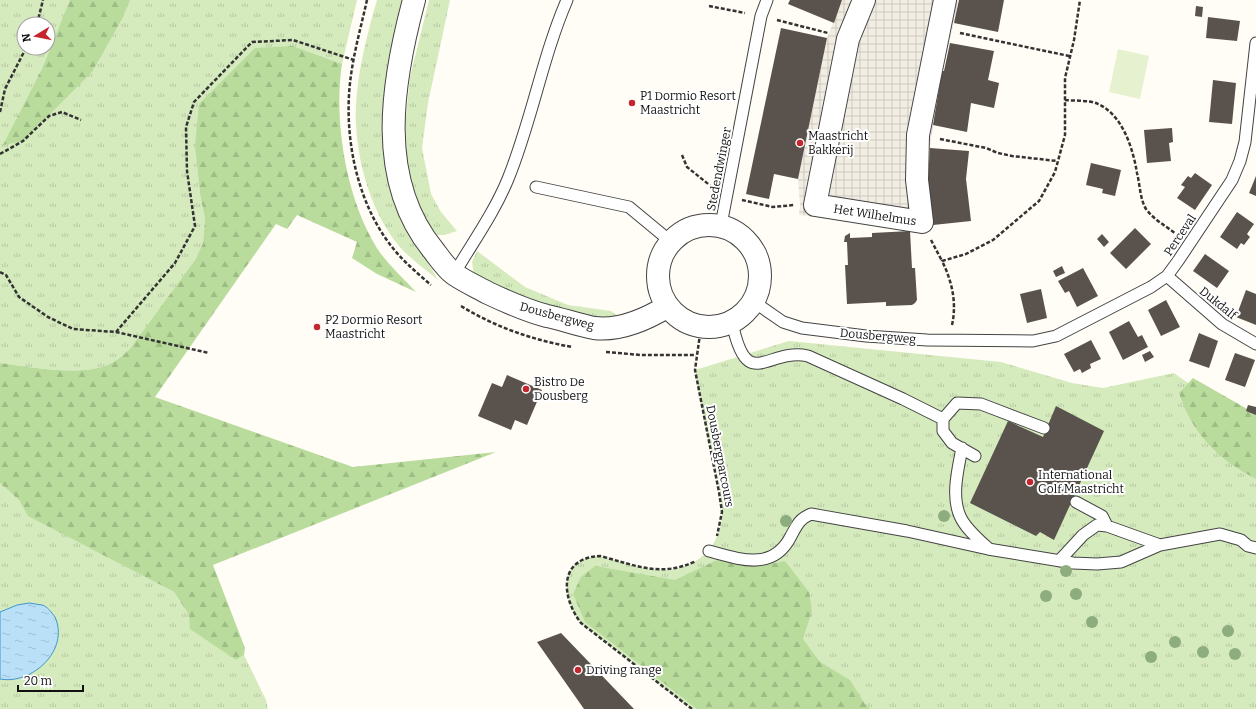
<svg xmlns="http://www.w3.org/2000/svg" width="1256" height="709" font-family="Bitter,serif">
	<defs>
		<pattern id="grass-tufts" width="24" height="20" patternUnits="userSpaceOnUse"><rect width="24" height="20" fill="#d5ebbd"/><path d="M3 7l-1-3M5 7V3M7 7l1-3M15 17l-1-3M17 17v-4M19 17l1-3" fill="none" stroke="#b6c8a1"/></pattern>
		<pattern id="forest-firs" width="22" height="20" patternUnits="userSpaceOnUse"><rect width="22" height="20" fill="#b9dc9c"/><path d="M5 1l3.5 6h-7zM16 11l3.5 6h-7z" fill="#9ebc85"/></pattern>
		<pattern id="plaza-grid" width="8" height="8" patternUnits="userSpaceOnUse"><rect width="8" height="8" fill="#f1ede2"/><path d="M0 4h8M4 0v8" fill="none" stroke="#cecac1"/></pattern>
		<pattern id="water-ripples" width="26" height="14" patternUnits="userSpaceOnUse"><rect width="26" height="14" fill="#b9e0f7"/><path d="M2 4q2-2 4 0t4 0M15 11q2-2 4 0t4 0" fill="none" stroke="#9ebfd3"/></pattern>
	</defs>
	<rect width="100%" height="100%" fill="#fffdf5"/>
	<path fill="url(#grass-tufts)" fill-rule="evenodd" d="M0,0H357L342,64L293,46L196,152L200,194L205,219L203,243L195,260L130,350C122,356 115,363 104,366C77,376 29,367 0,363ZM24,24H48V48H24Z
		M377,0H404L395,48L406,224L438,280C424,268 406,256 395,241C367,204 354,150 356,105C358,70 367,34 377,0Z
		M429,0H450L428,103L422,148L431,194L441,212L457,231L444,235H432L415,202L407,159L405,125L410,77Z
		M477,251L525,287L568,305L611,311L621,318L594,320L527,303L474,275L472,262Z
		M789,341L1001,362L1072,383L1103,388L1174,373L1256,432V709H692L581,623C561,597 558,558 600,556C619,561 640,569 659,570C694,573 723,546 722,511C721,485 713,458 707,433C702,412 699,391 695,370Z
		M0,483L19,500L29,516L174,592L189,615L236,660L244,655L266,700L268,709H0Z"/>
	<path fill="url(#forest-firs)" d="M70,0H130L122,19L92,72L23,141L3,145L42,69Z
		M293,46L342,64C333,122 347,205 381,254C391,267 405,280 416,292L377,274L352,258L357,242L297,215L287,229L276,224L155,397L353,467L496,452L213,565L245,648L244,655L236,660L190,629L189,615L174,592L28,516L19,500L0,483V363C29,367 77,376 104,366C115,363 122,356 130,349L195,260L203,243L205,219L200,194L195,146L199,104L255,48Z
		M1193,378L1256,414V479C1219,460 1192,434 1179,393Z
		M717,560L762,566L785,561L809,592L812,611L803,639L820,662L850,680L865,704L870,709H697L585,622L573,594L581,577L595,566L675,580Z"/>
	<path fill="#e6f2cf" d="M1118,49L1149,56L1140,99L1109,92Z"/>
	<path fill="url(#plaza-grid)" d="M842,0H959L937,96H939L931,138L928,179L933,225L923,226L799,215L800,205L798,179L827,38Z"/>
	<path fill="url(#water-ripples)" stroke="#3f96cf" d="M29,603C33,604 38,604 42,605C47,606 52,613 55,617C70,650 32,685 0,679V612L17,605Z"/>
	<path fill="#5a524d" d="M790,0H842L834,23L788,4Z
		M959,0H1004L998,32L954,23Z
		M1196,6L1203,7L1202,17L1195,16Z
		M1208,17L1240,21L1237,41L1206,38Z
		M781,28L827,38L798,179L774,174L769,199L746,194Z
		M950,43L994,51L988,80L999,83L994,108L971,103L967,132L933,125L942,71H944Z
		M1213,80L1236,83L1232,124L1209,122Z
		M1172,128L1173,142L1169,143L1171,161L1147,163L1144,130Z
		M930,148L969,151L966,179L971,221L933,225L928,179Z
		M1091,163L1121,170L1115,196L1102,193L1103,189L1086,185Z
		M1195,173L1212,185L1195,210L1177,198L1185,187L1181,185L1188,176L1191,178Z
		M1256,176V196L1249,193Z
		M1237,212L1254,224L1247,234L1250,237L1244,245L1241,243L1237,249L1220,237Z
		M1135,228L1151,244L1126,269L1110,253Z
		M910,231L912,268H915L917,300L915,303L912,305L886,306V302L847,304L845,265H848L847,242H844L845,236L850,233V238L872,237V233Z
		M1102,234L1109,242L1104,247L1097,239Z
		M1205,254L1229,271L1217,288L1193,271Z
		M1062,266L1065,273L1056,277L1053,271Z
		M1083,268L1098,296L1077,307L1069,291L1065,293L1058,281Z
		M1041,289L1047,318L1027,323L1020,294Z
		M1246,290L1256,294V325L1236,317Z
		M1166,300L1180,327L1161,336L1148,310Z
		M1129,321L1138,337L1142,335L1148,347L1123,360L1109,332Z
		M1199,333L1218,341L1209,368L1189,361Z
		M1091,340L1101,359L1090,364L1091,368L1082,373L1080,369L1074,372L1064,354Z
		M1150,351L1154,357L1145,362L1142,355Z
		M1235,353L1255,360L1245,387L1225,380Z
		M507,375L542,390L527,425L515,420L511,430L478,416L492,383L502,387Z
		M1248,405L1256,407V415L1246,411Z
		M1056,406L1104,431L1054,540L1040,532L1036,536L970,503L1008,421L1043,437Z
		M561,633L634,709H584L537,642Z"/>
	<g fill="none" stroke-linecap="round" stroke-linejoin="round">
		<defs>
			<path id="lane" d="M536,187L629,207L670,241
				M721,225L761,16L767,0
				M454,274C473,242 494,213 508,179C532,120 542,58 567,0
				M1167,276L1222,324L1256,344
				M754,302L783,322L802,328L866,336L927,340L1033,341L1056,336L1151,287L1167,276L1178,261L1232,180L1240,161L1245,142L1256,43
				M732,322C747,395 767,347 808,356L903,399L943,419
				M962,448C958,469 951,496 960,516C965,528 978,539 988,548
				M975,456L952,443L943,431V419L957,403L981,404L1044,428
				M1076,502L1102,516L1107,526L1160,545
				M709,551C739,559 773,572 791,536C797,525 799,519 811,514L907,531L988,549L1073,563L1097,564L1121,562L1160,545L1220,534L1241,540L1248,546L1256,548
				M1059,561L1083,535L1097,525L1107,526"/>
			<path id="street" d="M414,0C392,82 375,180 434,251C440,259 446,268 454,274C464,281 477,287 488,293C507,302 527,311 547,316C562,319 578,325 594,328C619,331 647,319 668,306
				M864,0L848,39L815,205L922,222L917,180L918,135L945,0
				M658 276a51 51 0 1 1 102 0a51 51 0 1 1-102 0Z"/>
		</defs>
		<use href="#lane" stroke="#444" stroke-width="13"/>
		<use href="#street" stroke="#444" stroke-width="24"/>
		<path stroke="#333" stroke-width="2.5" stroke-dasharray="4 2" stroke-linecap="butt" d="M367,0C361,27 353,55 350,83C344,138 357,203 392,247C403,261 417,273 431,285
			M709,6L745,13
			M777,20L828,33
			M37,24L43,0
			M960,33L1069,56
			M1065,100C1075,101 1090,100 1098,104C1123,115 1133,149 1137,173C1140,185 1140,199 1146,209C1154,220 1166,226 1176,234
			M0,112L5,89L26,48
			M940,139L986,148L998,153L1012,156L1057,161
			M0,154L23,141L49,116L62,112L81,120
			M682,155L687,167L712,187
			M742,200L773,207L794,205
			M931,240L942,261
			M0,272L6,275L19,297L48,317L73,329L116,332L209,353
			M461,306C495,327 533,340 572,347
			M952,325C957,303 952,281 942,261L966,254L993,240L1039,201L1055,172L1065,135V78L1074,40L1080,0
			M701,327L695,370L719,492L722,512L717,536
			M116,332L175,263L195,226L187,171L186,127L194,102L252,42L293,40L354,60
			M606,352L641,355H696
			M692,709L581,623C561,597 558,558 600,556C635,565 661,578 696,561"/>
		<use href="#lane" stroke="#fff" stroke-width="11"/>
		<use href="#street" stroke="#fff" stroke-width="22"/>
	</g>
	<g fill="#8dad7f">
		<circle cx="944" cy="516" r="6"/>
		<circle cx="786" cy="521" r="6"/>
		<circle cx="1066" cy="571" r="6"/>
		<circle cx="1076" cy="594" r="6"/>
		<circle cx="1046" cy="596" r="6"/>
		<circle cx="1092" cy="622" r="6"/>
		<circle cx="1228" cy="631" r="6"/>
		<circle cx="1175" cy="642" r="6"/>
		<circle cx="1203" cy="652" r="6"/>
		<circle cx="1235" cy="654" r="6"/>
		<circle cx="1151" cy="657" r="6"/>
	</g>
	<g fill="#c4262e" stroke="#fff" stroke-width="1.5">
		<circle cx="632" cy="103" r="4"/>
		<circle cx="800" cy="143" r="4"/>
		<circle cx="317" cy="327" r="4"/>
		<circle cx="526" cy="389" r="4"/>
		<circle cx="1030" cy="482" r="4"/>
		<circle cx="578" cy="670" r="4"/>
	</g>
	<g text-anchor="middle" stroke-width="4" stroke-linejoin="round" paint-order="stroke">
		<g font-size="12" fill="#111" stroke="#fff" text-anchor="start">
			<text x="640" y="100">P1 Dormio Resort<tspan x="640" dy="14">Maastricht</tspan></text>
			<text x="808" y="140">Maastricht<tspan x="808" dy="14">Bakkerij</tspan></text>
			<text x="325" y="324">P2 Dormio Resort<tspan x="325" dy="14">Maastricht</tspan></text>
			<text x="534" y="386">Bistro De<tspan x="534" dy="14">Dousberg</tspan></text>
			<text x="1038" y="479">International<tspan x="1038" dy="14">Golf Maastricht</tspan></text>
			<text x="586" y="674">Driving range</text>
		</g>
		<g font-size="12" fill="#111" stroke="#fff">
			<text transform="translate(719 169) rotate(-79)" y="4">Stedendwinger</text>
			<text transform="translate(875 215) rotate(9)" y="4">Het Wilhelmus</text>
			<text transform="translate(1180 235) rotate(-56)" y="4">Perceval</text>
			<text transform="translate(1218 303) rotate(39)" y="4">Dukdalf</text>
			<text transform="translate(557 316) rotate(15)" y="4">Dousbergweg</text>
			<text transform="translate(878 336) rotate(5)" y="4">Dousbergweg</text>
			<text transform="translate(720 456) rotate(79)" y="4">Dousbergparcours</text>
		</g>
	</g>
	<g transform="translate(36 36) rotate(260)"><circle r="19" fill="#ffffff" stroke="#a0a0a0"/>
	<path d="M0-3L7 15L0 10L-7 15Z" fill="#c4262e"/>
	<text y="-6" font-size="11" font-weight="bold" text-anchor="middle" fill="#111111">N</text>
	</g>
	<path d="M18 685v6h65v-6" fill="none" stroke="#111111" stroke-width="2"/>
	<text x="24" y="685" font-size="12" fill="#111111" stroke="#ffffff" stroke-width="3" paint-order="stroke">20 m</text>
</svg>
